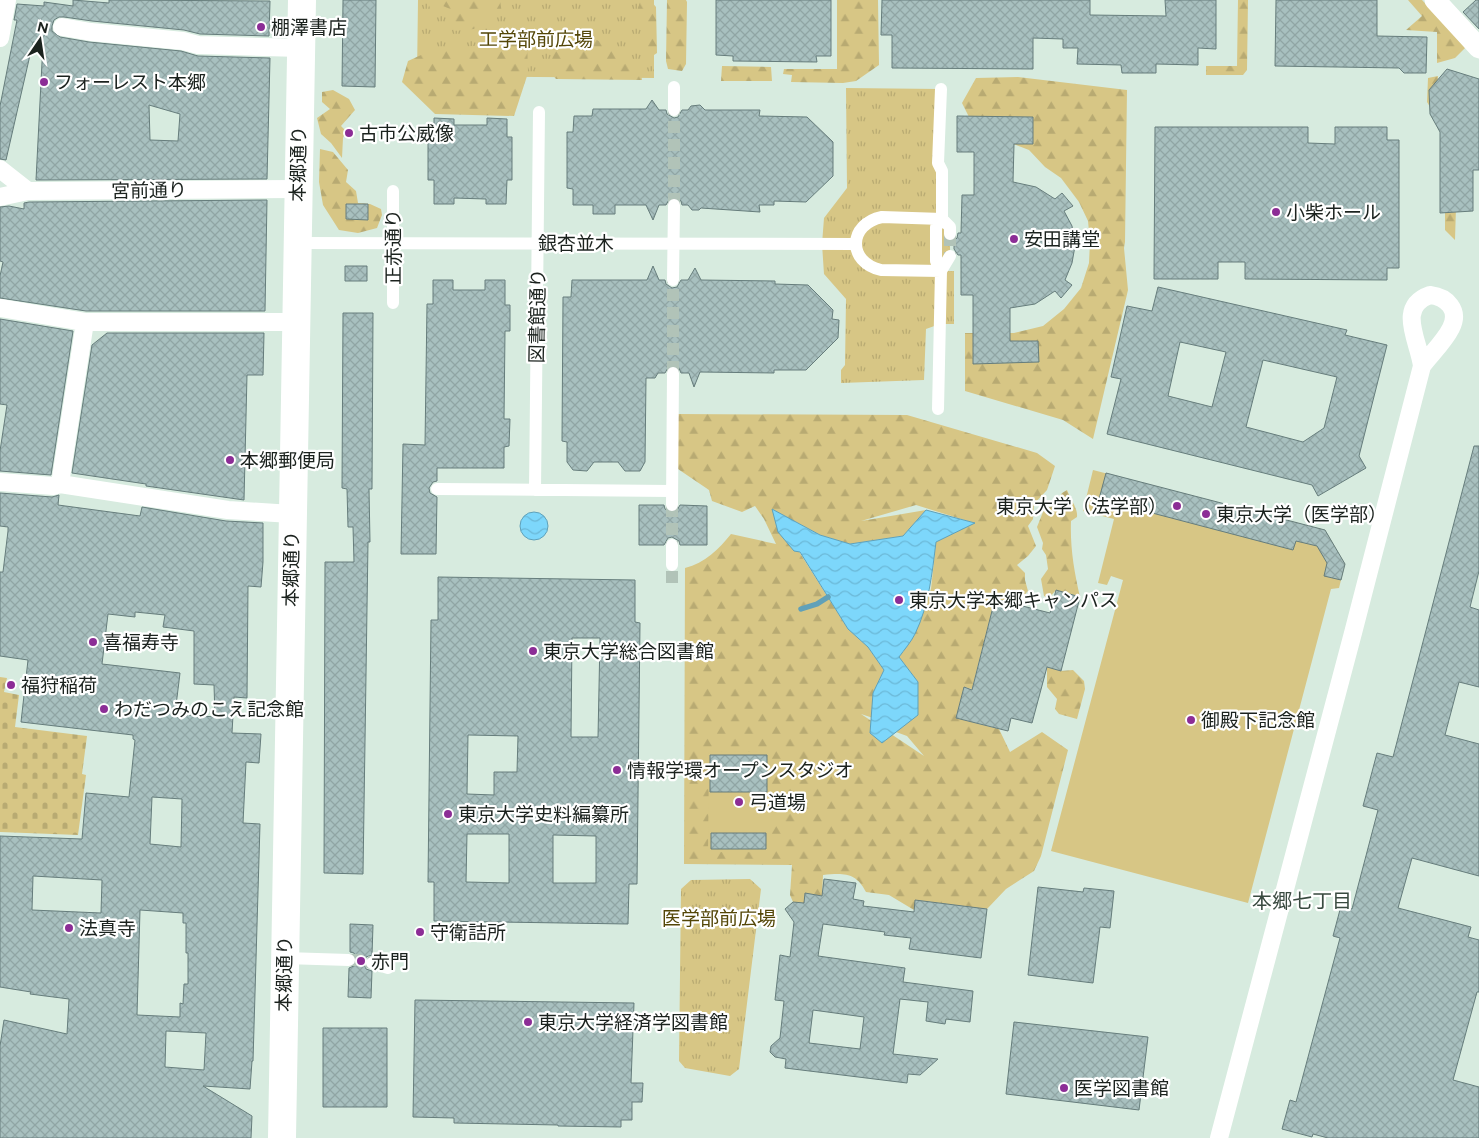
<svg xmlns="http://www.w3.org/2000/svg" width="1479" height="1138" font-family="Figtree,'Noto Sans JP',sans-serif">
	<defs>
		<pattern id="grass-tufts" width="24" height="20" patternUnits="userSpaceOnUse" patternTransform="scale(1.25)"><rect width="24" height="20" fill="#d7c685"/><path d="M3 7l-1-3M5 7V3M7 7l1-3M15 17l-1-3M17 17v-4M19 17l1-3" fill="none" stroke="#b8aa72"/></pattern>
		<pattern id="forest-firs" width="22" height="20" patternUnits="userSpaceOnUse" patternTransform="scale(1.25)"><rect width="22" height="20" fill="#d7c685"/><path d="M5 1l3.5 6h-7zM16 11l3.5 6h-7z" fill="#b8aa72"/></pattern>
		<pattern id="cemetery-stones" width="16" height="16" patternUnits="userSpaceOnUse" patternTransform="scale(1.25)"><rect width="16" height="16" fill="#d7c685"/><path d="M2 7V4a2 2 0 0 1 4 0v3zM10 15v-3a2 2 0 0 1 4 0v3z" fill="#b8aa72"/></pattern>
		<pattern id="water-waves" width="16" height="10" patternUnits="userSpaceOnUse" patternTransform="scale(1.25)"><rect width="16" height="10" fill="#7dd7fb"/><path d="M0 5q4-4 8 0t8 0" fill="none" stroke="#6bb8d7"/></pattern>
		<pattern id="building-cross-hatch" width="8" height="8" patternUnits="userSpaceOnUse" patternTransform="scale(1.25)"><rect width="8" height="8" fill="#a8c0bf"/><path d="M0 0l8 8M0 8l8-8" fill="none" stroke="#90a5a4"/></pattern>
	</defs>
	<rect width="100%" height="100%" fill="#d7ebdf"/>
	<path fill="url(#grass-tufts)" d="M418,0H654V78L417,76Z
		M846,88L941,89L942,219L950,227V256L942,271H954V324H940L926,329L924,380L841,383V370L845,365L846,299L824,274L822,244L824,218L847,188Z
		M750,879L761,889L739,1069L730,1076L685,1068L679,1061L681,889L691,880Z"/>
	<path fill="url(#forest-firs)" fill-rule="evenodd" d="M427,0H500L502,14L486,13L474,29L454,31L455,11L443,6L430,8Z
		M650,0L656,7L657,53L651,57L643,50L641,41L648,33L644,18L637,11L640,2Z
		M667,0H686L687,2L686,64L682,71L668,69L666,61Z
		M837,0H878L879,65L856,81L843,83L791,82L792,75L783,74L784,69H837Z
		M1238,0H1248L1247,70L1243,75H1206V66H1237Z
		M1408,0H1422L1466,47L1455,58L1437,63V32L1406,30L1422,16Z
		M573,27L630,58L640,66L642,80L556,79L551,73L554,37Z
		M511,28L527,39L528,73L514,116L435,114L402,82L408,61L432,50L495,44Z
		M722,66L771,67L772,81H721Z
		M1438,76L1437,94L1459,109L1455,240L1445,230V132L1427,102L1428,78Z
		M1018,77L1127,90L1125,242L1124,248L1128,290L1093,439L1063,420L965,391V333H1014L1043,326L1064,309L1081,288L1089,263L1090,242L1088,221L1079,202L1061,178L1045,167L1029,150L975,129L962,103L976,78Z
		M333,90L349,99L355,110L341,126L346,131L343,138L342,158L331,143L321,134L317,118L330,109L322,102V92Z
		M320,149L333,152L348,170L346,182L356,191L358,203L370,204L381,209L382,215L377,228L358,233L339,230L323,205L319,182Z
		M676,414L907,415L1037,453L1055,466L1047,490L1034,504L1033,519L1028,526L1036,546L1028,556L1017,565L1025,573V580L1028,591L1016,604L995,599L972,689L964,687L956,718L999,729L1010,752L1042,732L1068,750L1041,856L1034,871L1006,889L987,909L916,900L914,910L889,895L866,892C856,872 843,873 823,875L822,896L805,893L804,903L793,902L790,895L792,865L684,864L685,568C705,563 719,549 731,534L776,544L764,519L755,506L742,512L712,501L709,490L675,467ZM916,505L974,523L936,542L931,589L914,636L899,657L918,682L873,693L884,670L868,647L848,629L772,509L820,535L850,544L903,536L926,510L861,521ZM861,714L873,718L896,732L907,736L924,756Z
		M1067,490C1070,499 1078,508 1077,517L1071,521C1070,547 1074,571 1080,597L1056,590L1049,598L1044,596L1041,579L1048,569L1046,555L1042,549L1043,543L1037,527L1043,512L1046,508L1054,506L1062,493Z
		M1047,667L1061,671L1073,670L1084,681L1085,689L1077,719L1059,714L1055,709L1057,699L1047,687Z"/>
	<path fill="url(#cemetery-stones)" d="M0,677L7,678L4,692L19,695L15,727L87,736L82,774L86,775L78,835L0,832Z"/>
	<path fill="#d7c685" d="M1093,470L1325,530L1345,564L1339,588L1331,589L1248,903L1051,851L1123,580L1111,576L1107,585L1098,583L1114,519L1083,511Z
		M709,751L769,752V852H708Z"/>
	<path fill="url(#water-waves)" stroke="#60a1b9" d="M772,509L820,535L850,544L903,536L926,510L975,523L936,542C932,574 929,605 915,634C911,642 904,650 899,657L918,682V715L882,743L870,733L873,693L884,670L868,647L848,629L800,552L794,551L778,532Z
		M520 526a14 14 0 1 1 28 0a14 14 0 1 1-28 0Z"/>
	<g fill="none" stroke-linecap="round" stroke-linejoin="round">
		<path stroke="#60a1b9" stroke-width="5.5" d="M801,609L817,604L828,597"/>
	</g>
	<path fill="url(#building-cross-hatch)" stroke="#667d7c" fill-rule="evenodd" d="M73,0L109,3V0L270,1L269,36L200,34L184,30L92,21L64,17H59L54,20L52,26V31L60,37L89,42L181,51L198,56L270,58L267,179L36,180L43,43L33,42L6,160L0,159V106L17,20H14L17,4L44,6V2L73,6ZM149,105L180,114L178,141L150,140Z
		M343,0H376L375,87L342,86Z
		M716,0H831V56H816L817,62L733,61V56L716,55Z
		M882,0H1090V15L1166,16L1165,0H1216V49L1198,48V65L1156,64V73H1122L1121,65L1077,64L1078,48H1063V39L1033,38V69L892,68V35H881Z
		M1276,0H1377V36L1427,37L1426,73H1404L1399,68L1275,66Z
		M1476,0H1479V29L1463,12Z
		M1447,69L1479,79V170H1473V211L1440,213V132L1430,114L1429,90Z
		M652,100L659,110H666L667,114L674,118L678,117L682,110H688L691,106L700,105L705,110H760L759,116L807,117L833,142V176L806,202L774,201V205H759L760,212L701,208L699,210H692L688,205H682L681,201L675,197L670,198L666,205H659L653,220L646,205H615V214H593V205H573V189L567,188V132H573L574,116H592L593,109H646Z
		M957,116L1033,117V144H1014L1013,182L1036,187L1055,199L1062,193L1073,206L1064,211L1072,226L1075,246L1072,263L1065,280L1072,285L1061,298L1055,291L1035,304L1010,308V341H1038L1039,362L973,364V295H961V255H958L954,249V241L957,238L958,233H961L962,195H974V152H957Z
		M434,118L454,119V125H487V118L507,119V137H512V180H507L506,204H486V199L454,198V204H434V180H428V136H434Z
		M1155,127H1308V143L1335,144V127H1387V140H1399V268H1387V280L1245,279V262H1218V279H1154Z
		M267,200L265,311H86L0,298V276L3,262L0,261V207L9,206L24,209V203L29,202Z
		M346,204H368V220L346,219Z
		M345,266H367V281H345Z
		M653,266L659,280H665L666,284L672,288L677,287L681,280H688L695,268L701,280L775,281V284L808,285L833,310L832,319L839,320L838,338L806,370H774V373L700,372L694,387L689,373H681L678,366H669L665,373H658L655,378H646L645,462L640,471H625L618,462H594L587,471L573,470L567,462V442L562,441L563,297H571L572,280H647Z
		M433,280H453V290H485V280H505V305H510V331H505L504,419H510L509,446L504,447V468H437V481L433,482L429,488L430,493L437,497L436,554H401L403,444L425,445L427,304H433Z
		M1158,287L1347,330L1345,335L1387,345L1359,456L1366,468L1318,496L1312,485L1107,434L1121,379L1111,377L1127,306L1152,311ZM1180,342L1226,352L1212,407L1168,396ZM1263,360L1337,377L1324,428L1303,442L1246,427Z
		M343,313H373L372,489H369L370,542H368L363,874L324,873L325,562H354L353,527H348L347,489L342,488Z
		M0,319L73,331L51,475L0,471V451L7,405L0,404Z
		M107,333H264L263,375H247L244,500L146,486V484L72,473L92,345Z
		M1474,446H1479V571L1470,607L1479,610V687L1459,682L1445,735L1479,744V876L1412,858L1398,908L1471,927L1468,937L1479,940V992H1477L1453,1080L1479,1087V1138H1328L1313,1134L1312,1137L1282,1129L1290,1100L1296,1102L1340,938L1333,936L1341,906L1352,909L1378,810L1363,806L1377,753L1393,757Z
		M1106,473L1325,530L1345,564L1341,580L1324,576L1327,563L1317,546L1296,541L1293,550L1099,499Z
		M0,493L52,497L59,495L58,505L140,516L142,507L226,521L263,523V562L261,587L248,586L247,698L234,697L232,733L261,734L259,763L246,762L243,823L260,824L253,1061H252L250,1089L203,1086L252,1116L251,1138H0V1046L4,1020L67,1034L69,999L30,994L31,992L0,987V836L82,839L86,793L129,797L135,740L133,739V735L21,722L28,660L0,656V572H3L8,531V527L0,526ZM135,612L165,615L163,627L194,631V684L214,685L215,717L175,714L180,673L102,664L108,614L135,617ZM152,797L182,799L181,847L150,844ZM33,876L102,880L101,913L32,910ZM140,910L183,913V923H186V953H188V984H184L183,1004L180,1003V1017L137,1015ZM166,1031L206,1033L204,1070L165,1067Z
		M639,505H664L665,509L671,513L676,512L680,505L707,506V545H680L679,541L672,537L668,538L664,545H639Z
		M438,577L635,580V622L640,623L637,884H629L628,924L434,921V882H428L431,620H438ZM572,638H600L598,737H571ZM468,735L518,736L517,772H494V795L467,794ZM467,834H509V883L466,882ZM553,835L596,836V883H553Z
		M1056,590L1080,597L1061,671L1047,667L1032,723L1011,718L1008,731L956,718L964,687L972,690L995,599L1050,613Z
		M710,755H767V792H710Z
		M711,833H766V849H711Z
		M824,879L856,883L853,899L864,901L863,906L914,912L915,900L987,909L981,958L909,949L911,938L884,935L885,932L823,924L818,956L905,968L903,982L973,991L970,1022L946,1019L945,1024L926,1021L928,1002L900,999L893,1054L938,1059L920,1075L908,1074L907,1083L785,1068L786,1059L775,1057L770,1052L771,1046L780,1038L784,1001L775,1000L780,955L790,957L794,922L785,909L793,902L804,903L805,893L822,896ZM813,1010L864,1017L860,1049L809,1043Z
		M1038,887L1083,892L1084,888L1114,891L1110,928L1100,927L1093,983L1028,975Z
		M350,924L373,925L372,955L366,957L364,964L366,969L372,971L371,998L348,997L349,968L356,965L357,960L354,953L350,952Z
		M415,1000L634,1003L631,1083H643L642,1102H632V1120H621V1127L558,1126V1125L454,1123V1118L413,1117Z
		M1014,1022L1148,1037L1139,1110L1006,1094Z
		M323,1028H387V1107H323Z"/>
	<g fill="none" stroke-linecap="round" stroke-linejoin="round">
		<path stroke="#b1c3b8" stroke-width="12" stroke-dasharray="12 6" stroke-linecap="butt" d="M674,205V110
			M950,234V256
			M673,373V280
			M672,505V545
			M672,583V565
			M349,960H360L372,963"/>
		<path stroke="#fff" stroke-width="12" d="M941,89L938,163L942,171V219L936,227V261L941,271
			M674,110V87
			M297,243L856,244
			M941,271L881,270C847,262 848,224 882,217L942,219L950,227V234
			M673,280L674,205
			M393,303V191
			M938,409L941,271L950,256
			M437,489L672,491
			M535,490L539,112
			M672,505L673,373
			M672,565V545
			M285,958L349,960
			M372,963L388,968"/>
		<path stroke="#fff" stroke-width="18" d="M62,27L91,32L183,41L198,45L301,48
			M0,38L7,0
			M0,169L28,191
			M0,197L28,191L298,189
			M1430,295C1447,297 1460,310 1451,328C1444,342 1431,354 1422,366C1419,341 1396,307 1430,295Z
			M0,308L85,322H295
			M0,482L53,486L60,484L228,510L292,514
			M60,484L85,322
			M1219,1138L1353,633L1422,366"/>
		<path stroke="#fff" stroke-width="21" d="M1435,0L1479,48"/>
		<path stroke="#fff" stroke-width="28" d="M282,1138L302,0"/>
	</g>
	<g fill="#8c2d96" stroke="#fff" stroke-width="2">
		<circle cx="261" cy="27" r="5"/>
		<circle cx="44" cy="82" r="5"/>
		<circle cx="349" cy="133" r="5"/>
		<circle cx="1276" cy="212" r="5"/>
		<circle cx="1014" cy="239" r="5"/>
		<circle cx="230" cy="460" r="5"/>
		<circle cx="1177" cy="506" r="5"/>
		<circle cx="1206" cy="514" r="5"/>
		<circle cx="899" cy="600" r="5"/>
		<circle cx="93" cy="642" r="5"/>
		<circle cx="533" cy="651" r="5"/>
		<circle cx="11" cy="685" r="5"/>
		<circle cx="104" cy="709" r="5"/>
		<circle cx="1191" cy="720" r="5"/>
		<circle cx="617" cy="770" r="5"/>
		<circle cx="739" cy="802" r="5"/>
		<circle cx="448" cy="814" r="5"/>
		<circle cx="69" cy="928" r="5"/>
		<circle cx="420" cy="932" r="5"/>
		<circle cx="361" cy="961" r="5"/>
		<circle cx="528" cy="1022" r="5"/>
		<circle cx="1064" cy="1088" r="5"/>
	</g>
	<g text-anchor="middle" stroke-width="4.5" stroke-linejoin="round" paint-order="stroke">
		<g font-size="19" fill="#1b221e" stroke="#fff" text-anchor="start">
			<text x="271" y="34">棚澤書店</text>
			<text x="54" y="89">フォーレスト本郷</text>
			<text x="359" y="140">古市公威像</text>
			<text x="1286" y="219">小柴ホール</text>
			<text x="1024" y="246">安田講堂</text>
			<text x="240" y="467">本郷郵便局</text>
			<text x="1167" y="513" text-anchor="end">東京大学（法学部）</text>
			<text x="1216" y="521">東京大学（医学部）</text>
			<text x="909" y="607">東京大学本郷キャンパス</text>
			<text x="103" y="649">喜福寿寺</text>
			<text x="543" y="658">東京大学総合図書館</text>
			<text x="21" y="692">福狩稲荷</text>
			<text x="114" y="716">わだつみのこえ記念館</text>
			<text x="1201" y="727">御殿下記念館</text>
			<text x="627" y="777">情報学環オープンスタジオ</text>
			<text x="749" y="809">弓道場</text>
			<text x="458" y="821">東京大学史料編纂所</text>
			<text x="79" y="935">法真寺</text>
			<text x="430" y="939">守衛詰所</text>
			<text x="371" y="968">赤門</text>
			<text x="538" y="1029">東京大学経済学図書館</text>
			<text x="1074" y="1095">医学図書館</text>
		</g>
		<g font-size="19" fill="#544607" stroke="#fff">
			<text x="536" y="46">工学部前広場</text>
			<text x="719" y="925">医学部前広場</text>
		</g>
		<g font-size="19" fill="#1b221e" stroke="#fff">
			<text transform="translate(298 164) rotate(-89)" y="7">本郷通り</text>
			<text transform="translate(149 190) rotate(-1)" y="7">宮前通り</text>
			<text x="576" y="250">銀杏並木</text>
			<text transform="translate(393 247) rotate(-90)" y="7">正赤通り</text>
			<text transform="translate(537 316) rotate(-89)" y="7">図書館通り</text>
			<text transform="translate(291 569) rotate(-89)" y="7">本郷通り</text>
			<text transform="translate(284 974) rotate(-89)" y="7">本郷通り</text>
		</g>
		<g font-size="20" fill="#394a40" stroke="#fff">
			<text x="1302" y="908">本郷七丁目</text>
		</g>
	</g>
	<g transform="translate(40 40) rotate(13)" stroke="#ffffff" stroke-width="4" paint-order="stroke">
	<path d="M0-4L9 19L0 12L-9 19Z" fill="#1b221e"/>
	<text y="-8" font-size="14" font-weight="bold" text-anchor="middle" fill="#1b221e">N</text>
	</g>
</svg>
